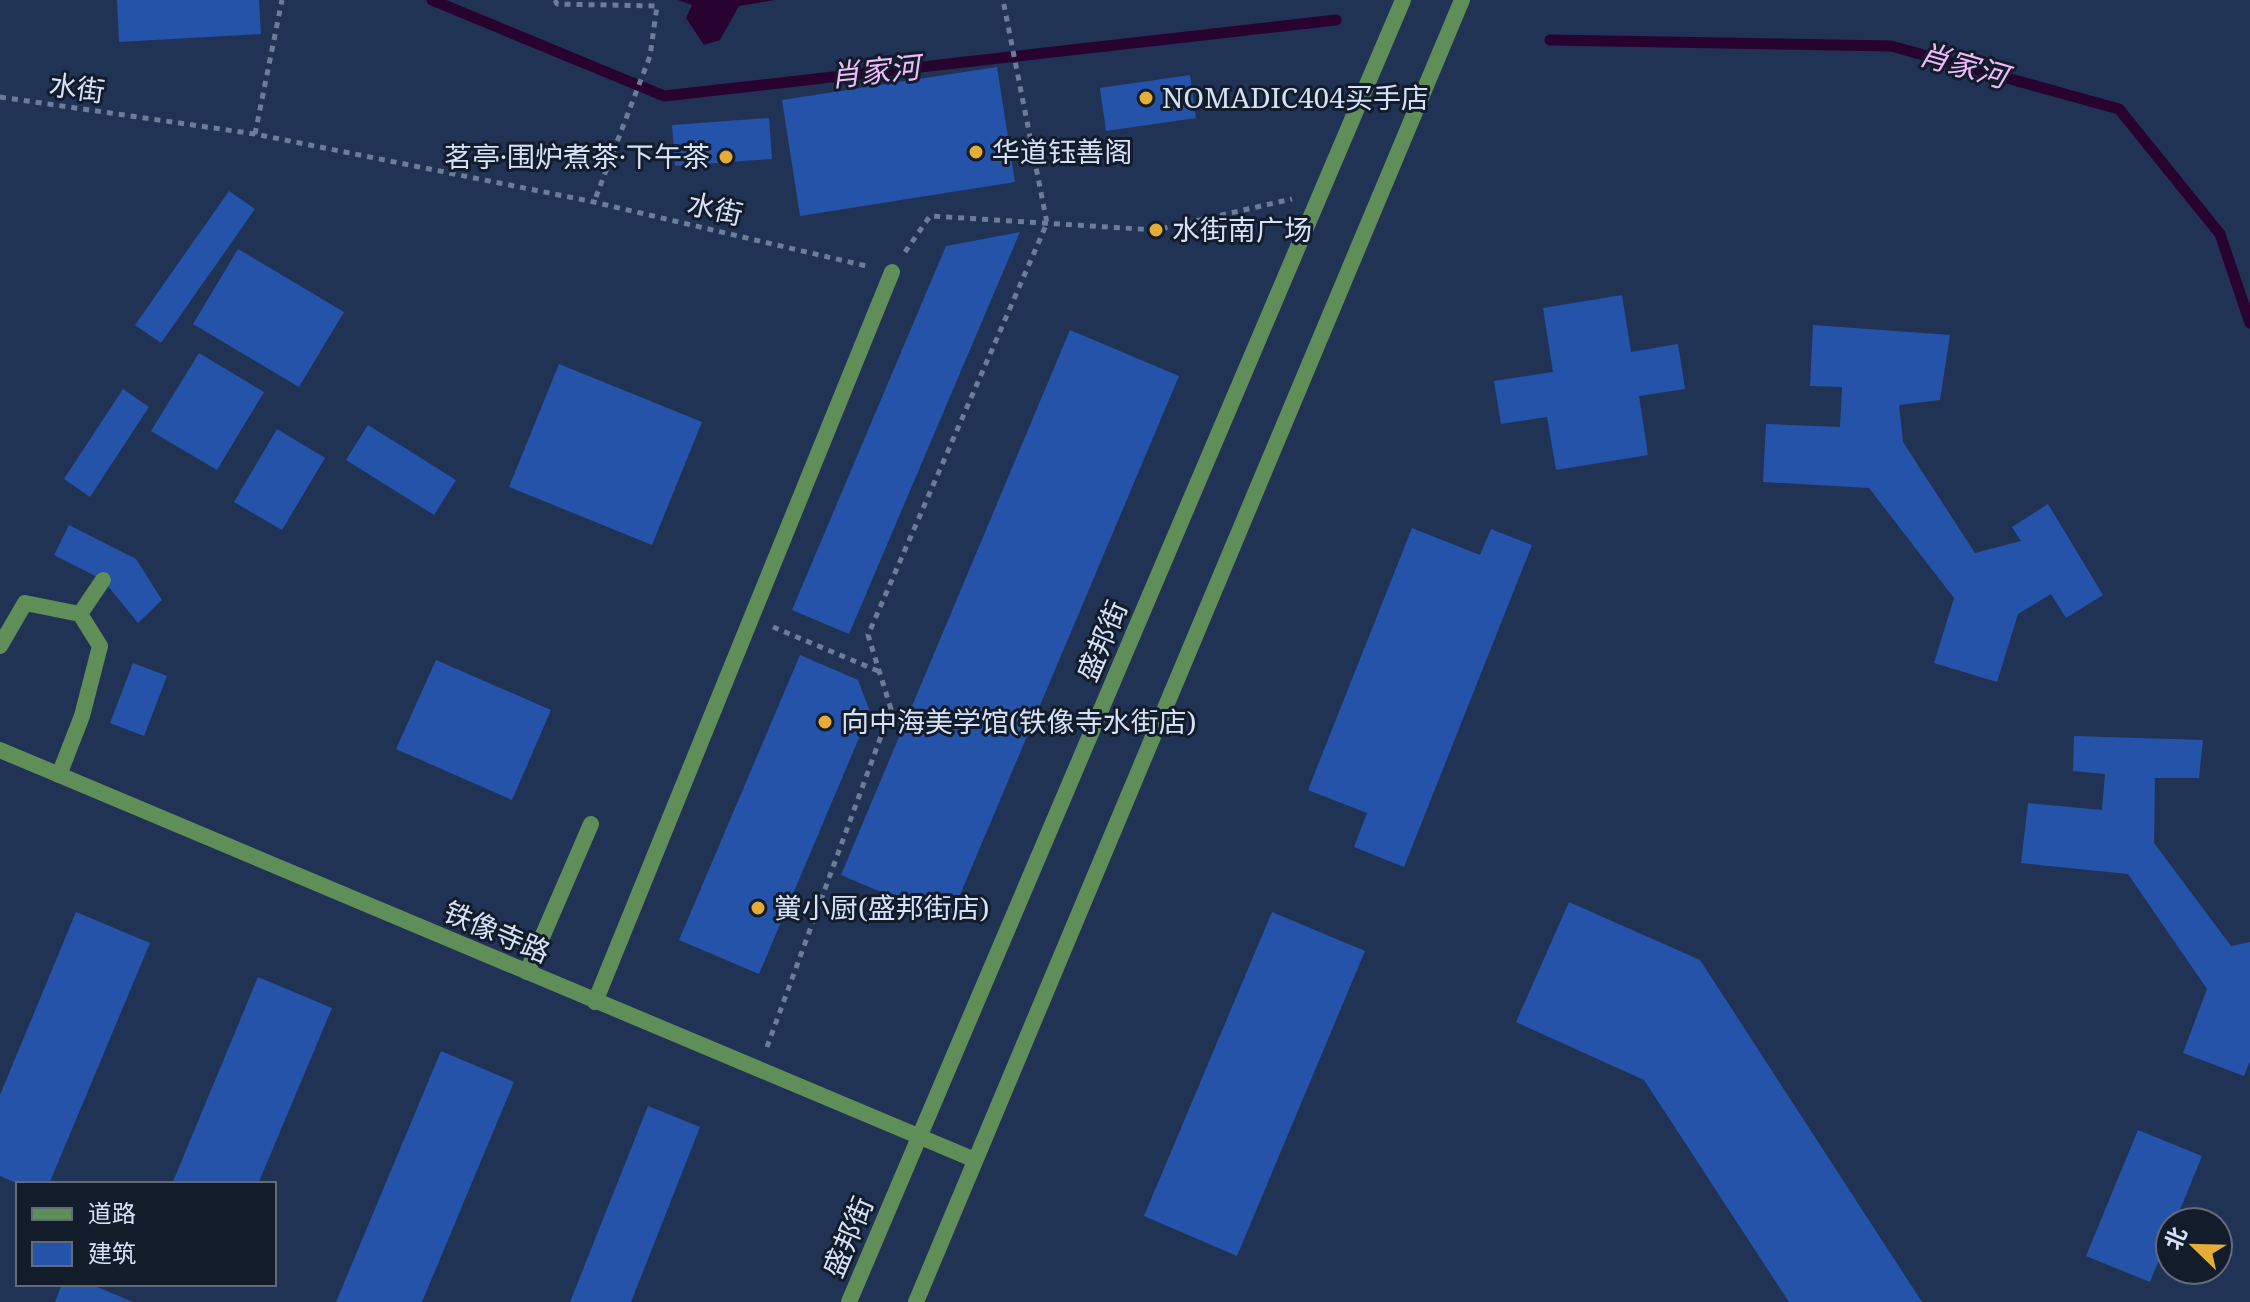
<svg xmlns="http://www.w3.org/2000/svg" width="2250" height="1302" font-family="'Noto Serif','Noto Sans SC',serif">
	<rect width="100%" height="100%" fill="#213354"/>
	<path fill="#29032f" d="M678,0H775L739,6L720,40L704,45L686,18L692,5Z"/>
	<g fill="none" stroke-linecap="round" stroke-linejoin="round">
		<path stroke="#29032f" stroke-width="11" d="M432,0L664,96L1336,20
			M1550,40L1891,46L2119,109L2220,234L2250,323"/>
	</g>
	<path fill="#2553aa" d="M117,0H259L261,34L119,42Z
		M997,67L1015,182L800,216L782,100Z
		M1190,75L1196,118L1106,131L1100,88Z
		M769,118L772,159L675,166L672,125Z
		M229,191L255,209L161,343L135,325Z
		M1020,232L849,634L792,610L946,246Z
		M238,249L344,312L299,387L193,324Z
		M1622,295L1631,352L1678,344L1685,389L1639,396L1648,455L1556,470L1547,417L1501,424L1494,381L1553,372L1543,308Z
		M1813,325L1950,335L1940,400L1899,405L1903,442L1975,553L2021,541L2012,527L2048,504L2103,595L2066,618L2051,594L2018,614L1997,682L1934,663L1954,598L1869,488L1763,482L1766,424L1840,427L1842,387L1810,386Z
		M1070,330L1179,376L949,921L841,875Z
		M199,353L264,392L217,470L151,431Z
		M559,364L702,422L652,545L509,487Z
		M123,389L149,407L90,497L64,479Z
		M368,425L456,480L434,515L346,460Z
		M277,429L325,458L282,530L234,502Z
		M69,525L136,559L162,600L138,623L103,580L54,555Z
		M1412,528L1480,555L1491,529L1532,545L1404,867L1354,847L1367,813L1308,790Z
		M800,655L858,680L870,712L759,974L679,940Z
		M436,660L551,710L512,800L396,749Z
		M133,663L167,676L144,736L110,723Z
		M2074,736L2203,740L2199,778H2155L2154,843L2231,946L2250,942V1061L2244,1076L2183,1053L2207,989L2128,874L2021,863L2028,803L2102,810L2105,774L2073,771Z
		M1569,902L1700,960L1922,1302H1789L1644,1080L1516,1022Z
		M76,912L150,943L49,1184H19L0,1176V1095Z
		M1272,912L1365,951L1237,1256L1144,1216Z
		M258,977L332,1008L258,1184H172Z
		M441,1051L514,1082L422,1302H336Z
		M648,1106L700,1127L631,1302H570Z
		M2138,1130L2202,1156L2175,1222H2170V1233L2150,1282L2086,1256Z
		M62,1284H90L133,1302H55Z"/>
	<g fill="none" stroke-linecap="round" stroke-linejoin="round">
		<path stroke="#6d7d99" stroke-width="5" stroke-dasharray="6 6" stroke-linecap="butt" d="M555,0L557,4L657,6L650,56L594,202
			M0,97L255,134L594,202L866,266
			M255,134L282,0
			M905,252L930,216L1156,230L1292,199
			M773,627L878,671
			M767,1047L891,709L868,635L1047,223L1003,0"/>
		<path stroke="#5f8e59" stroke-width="16" d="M80,614L103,580
			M0,646L25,603L80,614L100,646L82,716L59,775
			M527,972L591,824
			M595,1002L892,272"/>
		<path stroke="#5f8e59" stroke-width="16" d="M0,750L975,1160
			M849,1302L1403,0
			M916,1302L1462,0"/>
	</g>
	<g fill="#e5ad36" stroke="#131c2a" stroke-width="3">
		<circle cx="1146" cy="98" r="8"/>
		<circle cx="976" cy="152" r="8"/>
		<circle cx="726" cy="157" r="8"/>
		<circle cx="1156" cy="230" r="8"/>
		<circle cx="825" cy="722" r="8"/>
		<circle cx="758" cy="908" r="8"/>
	</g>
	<g text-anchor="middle" stroke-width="6" stroke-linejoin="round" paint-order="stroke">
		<g font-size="28" fill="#d5e1f6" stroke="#131c2a">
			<text transform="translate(77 88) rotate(8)" y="10">水街</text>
			<text transform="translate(715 209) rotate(13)" y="10">水街</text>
			<text transform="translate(1102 641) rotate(-67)" y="10">盛邦街</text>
			<text transform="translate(497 932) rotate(23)" y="10">铁像寺路</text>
			<text transform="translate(848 1237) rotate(-67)" y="10">盛邦街</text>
		</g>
		<g font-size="28" fill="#d5e1f6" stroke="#131c2a" text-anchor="start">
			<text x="1162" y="108">NOMADIC404买手店</text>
			<text x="992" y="162">华道钰善阁</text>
			<text x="710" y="167" text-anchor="end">茗亭·围炉煮茶·下午茶</text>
			<text x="1172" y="240">水街南广场</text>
			<text x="841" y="732">向中海美学馆(铁像寺水街店)</text>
			<text x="774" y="918">黉小厨(盛邦街店)</text>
		</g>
		<g font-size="30" font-style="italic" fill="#f1b9fa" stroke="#131c2a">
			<text transform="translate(1963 66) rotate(16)" y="10">肖家河</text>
			<text transform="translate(875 72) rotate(-6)" y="10">肖家河</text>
		</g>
	</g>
	<rect x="16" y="1182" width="260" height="104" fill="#131c2a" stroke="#616b7c" stroke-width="2"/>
	<rect x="32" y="1208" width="40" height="12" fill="#5f8e59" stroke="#616b7c" stroke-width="2"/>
	<text x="88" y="1222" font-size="24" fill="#d5e1f6">道路</text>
	<rect x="32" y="1242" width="40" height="24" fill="#2553aa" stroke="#616b7c" stroke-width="2"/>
	<text x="88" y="1262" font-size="24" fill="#d5e1f6">建筑</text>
	<g transform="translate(2194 1246) rotate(293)"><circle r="38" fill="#131c2a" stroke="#616b7c" stroke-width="2"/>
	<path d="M0-6L14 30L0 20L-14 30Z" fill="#e5ad36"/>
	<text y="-12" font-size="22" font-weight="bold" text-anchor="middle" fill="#d5e1f6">北</text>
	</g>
</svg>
